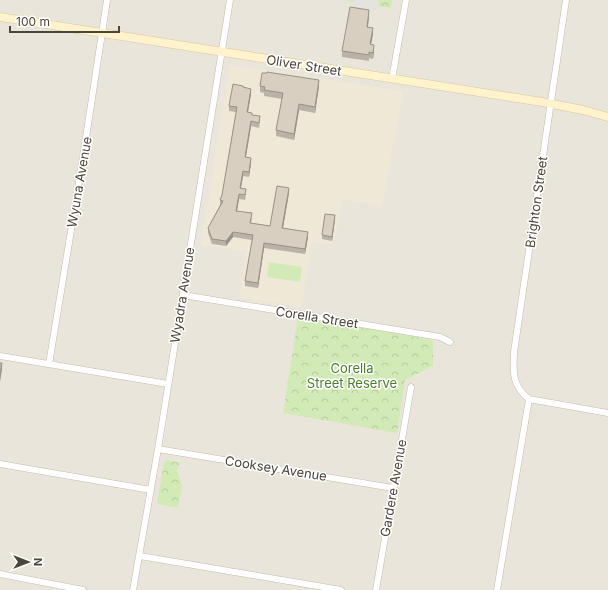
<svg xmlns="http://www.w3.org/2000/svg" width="608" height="590" font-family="Inter,sans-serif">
	<defs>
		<pattern id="park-crowns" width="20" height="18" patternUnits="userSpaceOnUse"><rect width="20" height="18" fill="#d2eab5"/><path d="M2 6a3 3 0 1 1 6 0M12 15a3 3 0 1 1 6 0" fill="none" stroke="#b6ca9c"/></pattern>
	</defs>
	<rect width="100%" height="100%" fill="#f6f3ec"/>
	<path fill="#eae5da" d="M0,0H608V590H0Z"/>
	<path fill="#efe8d6" d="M230,65L403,91L382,206L342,199L334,245L312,242L301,307L239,297L246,251L201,245Z"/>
	<path fill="url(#park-crowns)" d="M342,0H392L391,8Z
		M298,317L422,338L433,341V366L405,380L397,433L283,413Z
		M167,460L181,463L178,466L177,469L182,486L178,508L157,504L164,463Z"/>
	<path fill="#d2eab5" d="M269,262L302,267L300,282L267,277Z"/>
	<path fill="#e5e3e0" d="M354,0H379L377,11L353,7Z"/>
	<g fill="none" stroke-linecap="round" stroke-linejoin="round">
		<defs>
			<path id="minor" d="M566,0L514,352C513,372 512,386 529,399L608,413
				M392,79L406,0
				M183,295L440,337L450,342
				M0,356L168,384
				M49,364L82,164L107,0
				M158,449L393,488
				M0,464L151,490
				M140,556L341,590
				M0,574L83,590
				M133,590L158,449L230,0
				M376,590L411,387
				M497,590L529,399"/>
			<path id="secondary" d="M0,17L542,102L583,110L608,117"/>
		</defs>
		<use href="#minor" stroke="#c2bbae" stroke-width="7"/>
		<use href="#secondary" stroke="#d6c79b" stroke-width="9"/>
		<use href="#minor" stroke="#fff" stroke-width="6"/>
		<use href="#secondary" stroke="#fff3cd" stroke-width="8"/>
	</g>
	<path fill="#bab2a6" d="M369,16L368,27L373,34L371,44L374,51L373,59L369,58V61L342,57V51Z
		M260,86H319L315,113L299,110L294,140L276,136V130L282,99L264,96V93L260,92Z
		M243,88L251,94L248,112L260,121L259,128L251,126L246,157L251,163L249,177L243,176L241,188L246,194L245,200L239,199L237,211L252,218L251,223L270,226L289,193L283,228L308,237L305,254L264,248L258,288L245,286V281L252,240L233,237L226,246L212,244L208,233V228L220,205V200L222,195L236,112L229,111V106Z
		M335,219L332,241L322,239V235Z"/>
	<path fill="#979187" d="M369,10V16L367,33V27Z
		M373,28V34L370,50V44Z
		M374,45V51L373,59V53Z
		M319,80V86L315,113V107Z
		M251,89V94L247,117V112Z
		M299,104V110L294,140V134Z
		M251,121V126L245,162V157Z
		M251,158V163L249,177V172Z
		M243,171V176L240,193V188Z
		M289,188V193L282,233V228Z
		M239,194V199L236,216V211Z
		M335,215V219L332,241V237Z
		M233,232V237L226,246V241Z
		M308,232V237L305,254V249Z
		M264,243V248L258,288V283Z
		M2,363V369L0,382V376Z"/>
	<path fill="#d8cfc1" stroke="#979187" d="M350,7L369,10L367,27L373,28L370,44L374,45L373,53L369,52V55L342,51Z
		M267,72L319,80L315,107L299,104L294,134L276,130L283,93L264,90L265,87L260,86L262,73H267Z
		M233,84L243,86V87L251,89L247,112L252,113V115L260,116L259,123L251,121L245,157L251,158L249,172L243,171L240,188L246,189L245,195L239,194L236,211L252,213L250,223L270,226L277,186L289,188L282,228L308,232L305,249L264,243L258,283L245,281L253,235L233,232L226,241L212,239L208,228L223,201L220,200L222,195L237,107L229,106Z
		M325,214L335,215L332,237L322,235Z
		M0,363H2L0,376Z"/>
	<g text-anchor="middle" stroke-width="3" stroke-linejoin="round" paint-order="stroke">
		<g font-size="13" fill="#4b4439" stroke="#fff">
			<text transform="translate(304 65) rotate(9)" y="5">Oliver Street</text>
			<text transform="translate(79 182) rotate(-80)" y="5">Wyuna Avenue</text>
			<text transform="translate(536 202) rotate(-82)" y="5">Brighton Street</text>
			<text transform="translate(182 295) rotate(-81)" y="5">Wyadra Avenue</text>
			<text transform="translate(317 317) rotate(9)" y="5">Corella Street</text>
			<text transform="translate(276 468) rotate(9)" y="5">Cooksey Avenue</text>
			<text transform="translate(393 488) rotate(-80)" y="5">Gardere Avenue</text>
		</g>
		<g font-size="13" fill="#4a7f2a" stroke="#fff">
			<text x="352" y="373">Corella<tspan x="352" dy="15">Street Reserve</tspan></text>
		</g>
	</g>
	<g transform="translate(28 562) rotate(90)" stroke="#ffffff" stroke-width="3" paint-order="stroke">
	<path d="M0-3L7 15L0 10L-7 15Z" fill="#4b4439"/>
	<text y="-6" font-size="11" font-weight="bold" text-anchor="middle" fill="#4b4439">N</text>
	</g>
	<path d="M10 26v6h109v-6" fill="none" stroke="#4b4439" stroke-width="2"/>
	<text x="16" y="26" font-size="12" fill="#4b4439" stroke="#ffffff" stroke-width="3" paint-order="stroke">100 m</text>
</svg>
